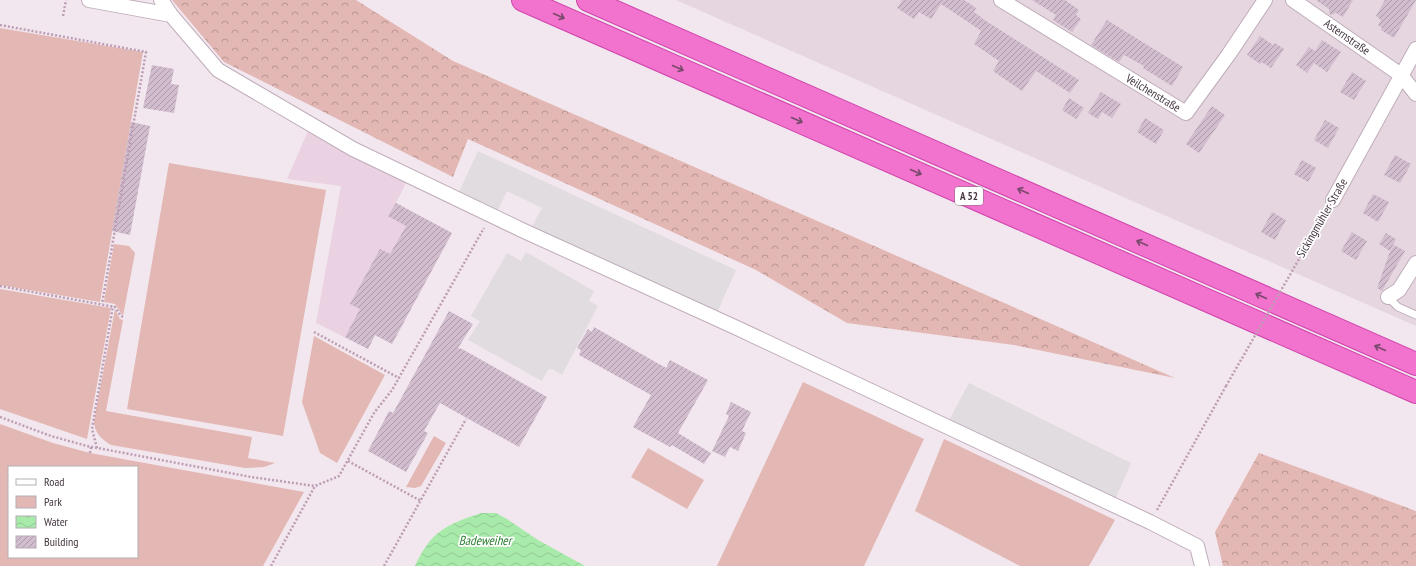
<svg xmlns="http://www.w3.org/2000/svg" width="1416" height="566" font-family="'PT Sans Narrow',sans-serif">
	<defs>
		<pattern id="forest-crowns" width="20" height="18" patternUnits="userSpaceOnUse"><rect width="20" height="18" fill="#e3b7b3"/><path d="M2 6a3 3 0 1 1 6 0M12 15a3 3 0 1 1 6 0" fill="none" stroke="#ba9693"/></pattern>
		<pattern id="water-waves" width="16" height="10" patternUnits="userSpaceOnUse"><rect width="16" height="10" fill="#a8eaaa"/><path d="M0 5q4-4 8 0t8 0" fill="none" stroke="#92c994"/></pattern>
		<pattern id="building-hatch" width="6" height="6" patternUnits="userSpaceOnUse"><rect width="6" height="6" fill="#d2bdce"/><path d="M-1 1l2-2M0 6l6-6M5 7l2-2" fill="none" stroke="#ac9aa9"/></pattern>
	</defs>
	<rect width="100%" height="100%" fill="#f2e7ee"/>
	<path fill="#e5d6e0" d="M676,0H1416V326Z"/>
	<path fill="#ead2e2" d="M308,131L406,183L396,203L452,233L392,344L375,335L368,349L316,323L341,186L287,179Z"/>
	<path fill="#e3b7b3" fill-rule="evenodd" d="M0,28L143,52L100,302L0,285Z
		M169,163L326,190L283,436L127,409Z
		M114,244L129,246L135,253L123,316L115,304L104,302Z
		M0,289L111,308L87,439L0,409Z
		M115,309L120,319L123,320L106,411L252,437L248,458L275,463L264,467L245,468L111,445C101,439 94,432 94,421Z
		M314,336L385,375L337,463L320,453L302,402Z
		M803,382L924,439L864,566H717Z
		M0,424L53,443L90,453L304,492L263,566H0ZM9,467H137V557H9Z
		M434,436L446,443L421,486L415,488L406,487Z
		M944,439L1115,520L1089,566H1020L915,511Z
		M648,448L704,480L687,509L631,477Z"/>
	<path fill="url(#forest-crowns)" d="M172,0H356L453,61L1175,378L1014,345L847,323L756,270L468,139L453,177L224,62Z
		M1259,453L1416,511V566H1223L1215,532Z"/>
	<path fill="#e0dcdf" d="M478,151L736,270L716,315L531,228L542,208L507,191L497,212L458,194Z
		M526,252L594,291L589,301L598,306L562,375L552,369L548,370L542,381L468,340L480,321L471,316L507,253L521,261Z
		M969,383L1131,463L1115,500L948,422Z"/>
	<path fill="url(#water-waves)" d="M481,513H496L507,519L538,540L585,566H415C431,531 446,525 481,513Z"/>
	<path fill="url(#building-hatch)" d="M901,0H964L976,8L974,12L986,21L1079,80L1070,93L1036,71L1022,91L993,71L999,61L974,44L981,31L974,26L941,4L931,19L919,12L914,19L897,8L902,1Z
		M1032,0H1065L1079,10L1076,15L1081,19L1072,32L1053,20L1056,15Z
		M1316,0H1353L1343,17L1336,13L1330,15L1329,9Z
		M1385,0H1416L1394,38L1381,30L1382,28L1378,25L1381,20L1376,16Z
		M1107,20L1183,67L1172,86L1143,68L1144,66L1124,55L1119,62L1091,45Z
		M1260,36L1273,45L1275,43L1284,49L1271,68L1262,62L1260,64L1247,55Z
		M1322,40L1341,52L1327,72L1314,63L1307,73L1296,65L1309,47L1315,51Z
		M152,65L174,69L171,84L179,85L174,113L143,108Z
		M1352,72L1366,81L1354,100L1340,92Z
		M1101,92L1121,104L1112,118L1102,112L1098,119L1088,113Z
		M1069,98L1084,108L1076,119L1062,110Z
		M1212,106L1225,115L1199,153L1186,144Z
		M1145,118L1164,130L1156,144L1137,132Z
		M1325,120L1339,128L1328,148L1314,140Z
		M131,122L150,126L130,235L112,231Z
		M1395,155L1411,164L1400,183L1384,175Z
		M1302,160L1316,168L1308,182L1294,174Z
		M1373,194L1389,202L1378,222L1363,213Z
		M396,203L452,233L392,344L375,335L368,349L345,337L360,309L350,304L380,249L390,254L406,226L388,216Z
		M1272,212L1286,220L1275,240L1261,232Z
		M1352,232L1367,241L1356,260L1341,251Z
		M1386,233L1396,239L1390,251L1379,244Z
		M1394,245L1405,251L1382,291L1377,288L1389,254Z
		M449,311L473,324L458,348L462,349L547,397L519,447L440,403L424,431L428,433L406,472L368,451L389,411L393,413Z
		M594,327L666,368L670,360L708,380L678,433L711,453L704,464L672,445L670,447L633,427L651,395L579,355L581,350L577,348L588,329L592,332Z
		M731,402L751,412L742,431L746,433L738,451L730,447L725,457L712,451L729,416L726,414Z"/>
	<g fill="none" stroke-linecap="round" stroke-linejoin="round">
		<defs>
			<path id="service" d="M1388,297L1398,307L1416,315"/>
			<path id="minor" d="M89,0L171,15
				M161,0L171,15L218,70L353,149L524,231L737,328L1150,522L1197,546L1202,566
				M1001,0L1186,113L1229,54L1265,0
				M1293,0L1401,75L1416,94
				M1333,200L1416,49
				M1388,297L1399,290L1416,263"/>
			<path id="motorway" d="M523,0L1416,392
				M588,0L1416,364"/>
		</defs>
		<use href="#service" stroke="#bfadba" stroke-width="9"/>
		<use href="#minor" stroke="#bfadba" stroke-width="16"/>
		<use href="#motorway" stroke="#cf44ac" stroke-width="24"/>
		<path stroke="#bd9db4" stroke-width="2.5" stroke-dasharray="2 2" stroke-linecap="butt" d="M63,16L66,0
			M0,25L146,52L102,304
			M0,286L115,307L121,316L123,317
			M314,332L399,378
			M0,417L51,436L87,446L251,477L315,486
			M97,448L92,429L113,306
			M90,453L91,447
			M348,461L421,501
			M1157,510L1226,386
			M271,566L315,486L339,476L374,413L392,390L484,228
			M384,566L466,419"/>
		<use href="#service" stroke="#fff" stroke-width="7"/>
		<use href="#minor" stroke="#fff" stroke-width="14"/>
		<use href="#motorway" stroke="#f173cd" stroke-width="22"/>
		<path stroke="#bd9db4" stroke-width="2.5" stroke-dasharray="2 2" stroke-linecap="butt" d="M1226,386L1333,200"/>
	</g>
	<defs><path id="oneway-shaft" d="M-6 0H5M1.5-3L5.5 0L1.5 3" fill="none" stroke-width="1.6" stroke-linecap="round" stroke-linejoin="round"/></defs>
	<g stroke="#78496b">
		<use href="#oneway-shaft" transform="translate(559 16) rotate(24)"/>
		<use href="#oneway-shaft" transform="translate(678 68) rotate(24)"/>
		<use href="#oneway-shaft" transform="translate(797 120) rotate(24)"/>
		<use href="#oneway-shaft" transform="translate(916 172) rotate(24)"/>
		<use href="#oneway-shaft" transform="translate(1023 191) rotate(-156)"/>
		<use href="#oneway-shaft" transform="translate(1142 243) rotate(-156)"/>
		<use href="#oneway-shaft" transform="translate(1261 296) rotate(-156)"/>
		<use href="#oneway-shaft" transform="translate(1380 348) rotate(-156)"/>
	</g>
	<g text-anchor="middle" stroke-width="3.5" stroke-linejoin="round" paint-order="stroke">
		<rect fill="#fff" stroke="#7c737a" stroke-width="1" x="955" y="187" width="28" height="18" rx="3"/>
		<g font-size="11" font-weight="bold" fill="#443741">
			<text x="969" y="200">A 52</text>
		</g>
		<g font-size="12" fill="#443741" stroke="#fff">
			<text transform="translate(1347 37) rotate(35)" y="4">Asternstraße</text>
			<text transform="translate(1153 93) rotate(31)" y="4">Veilchenstraße</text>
			<text transform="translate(1322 218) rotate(-60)" y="4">Sickingmühler Straße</text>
		</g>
		<g font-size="13" font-style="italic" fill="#2f8133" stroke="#fff">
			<text x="485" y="545">Badeweiher</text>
		</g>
	</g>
	<rect x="8" y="466" width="130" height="92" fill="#ffffff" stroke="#b4afb3"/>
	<rect x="16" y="479" width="20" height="6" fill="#ffffff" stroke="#b4afb3"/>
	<text x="44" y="486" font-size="12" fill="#443741">Road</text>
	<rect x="16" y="496" width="20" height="12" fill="#e3b7b3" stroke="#b4afb3"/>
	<text x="44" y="506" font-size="12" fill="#443741">Park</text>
	<rect x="16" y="516" width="20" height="12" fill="url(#water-waves)" stroke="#b4afb3"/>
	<text x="44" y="526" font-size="12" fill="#443741">Water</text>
	<rect x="16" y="536" width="20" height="12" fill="url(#building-hatch)" stroke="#b4afb3"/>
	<text x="44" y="546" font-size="12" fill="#443741">Building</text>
</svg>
